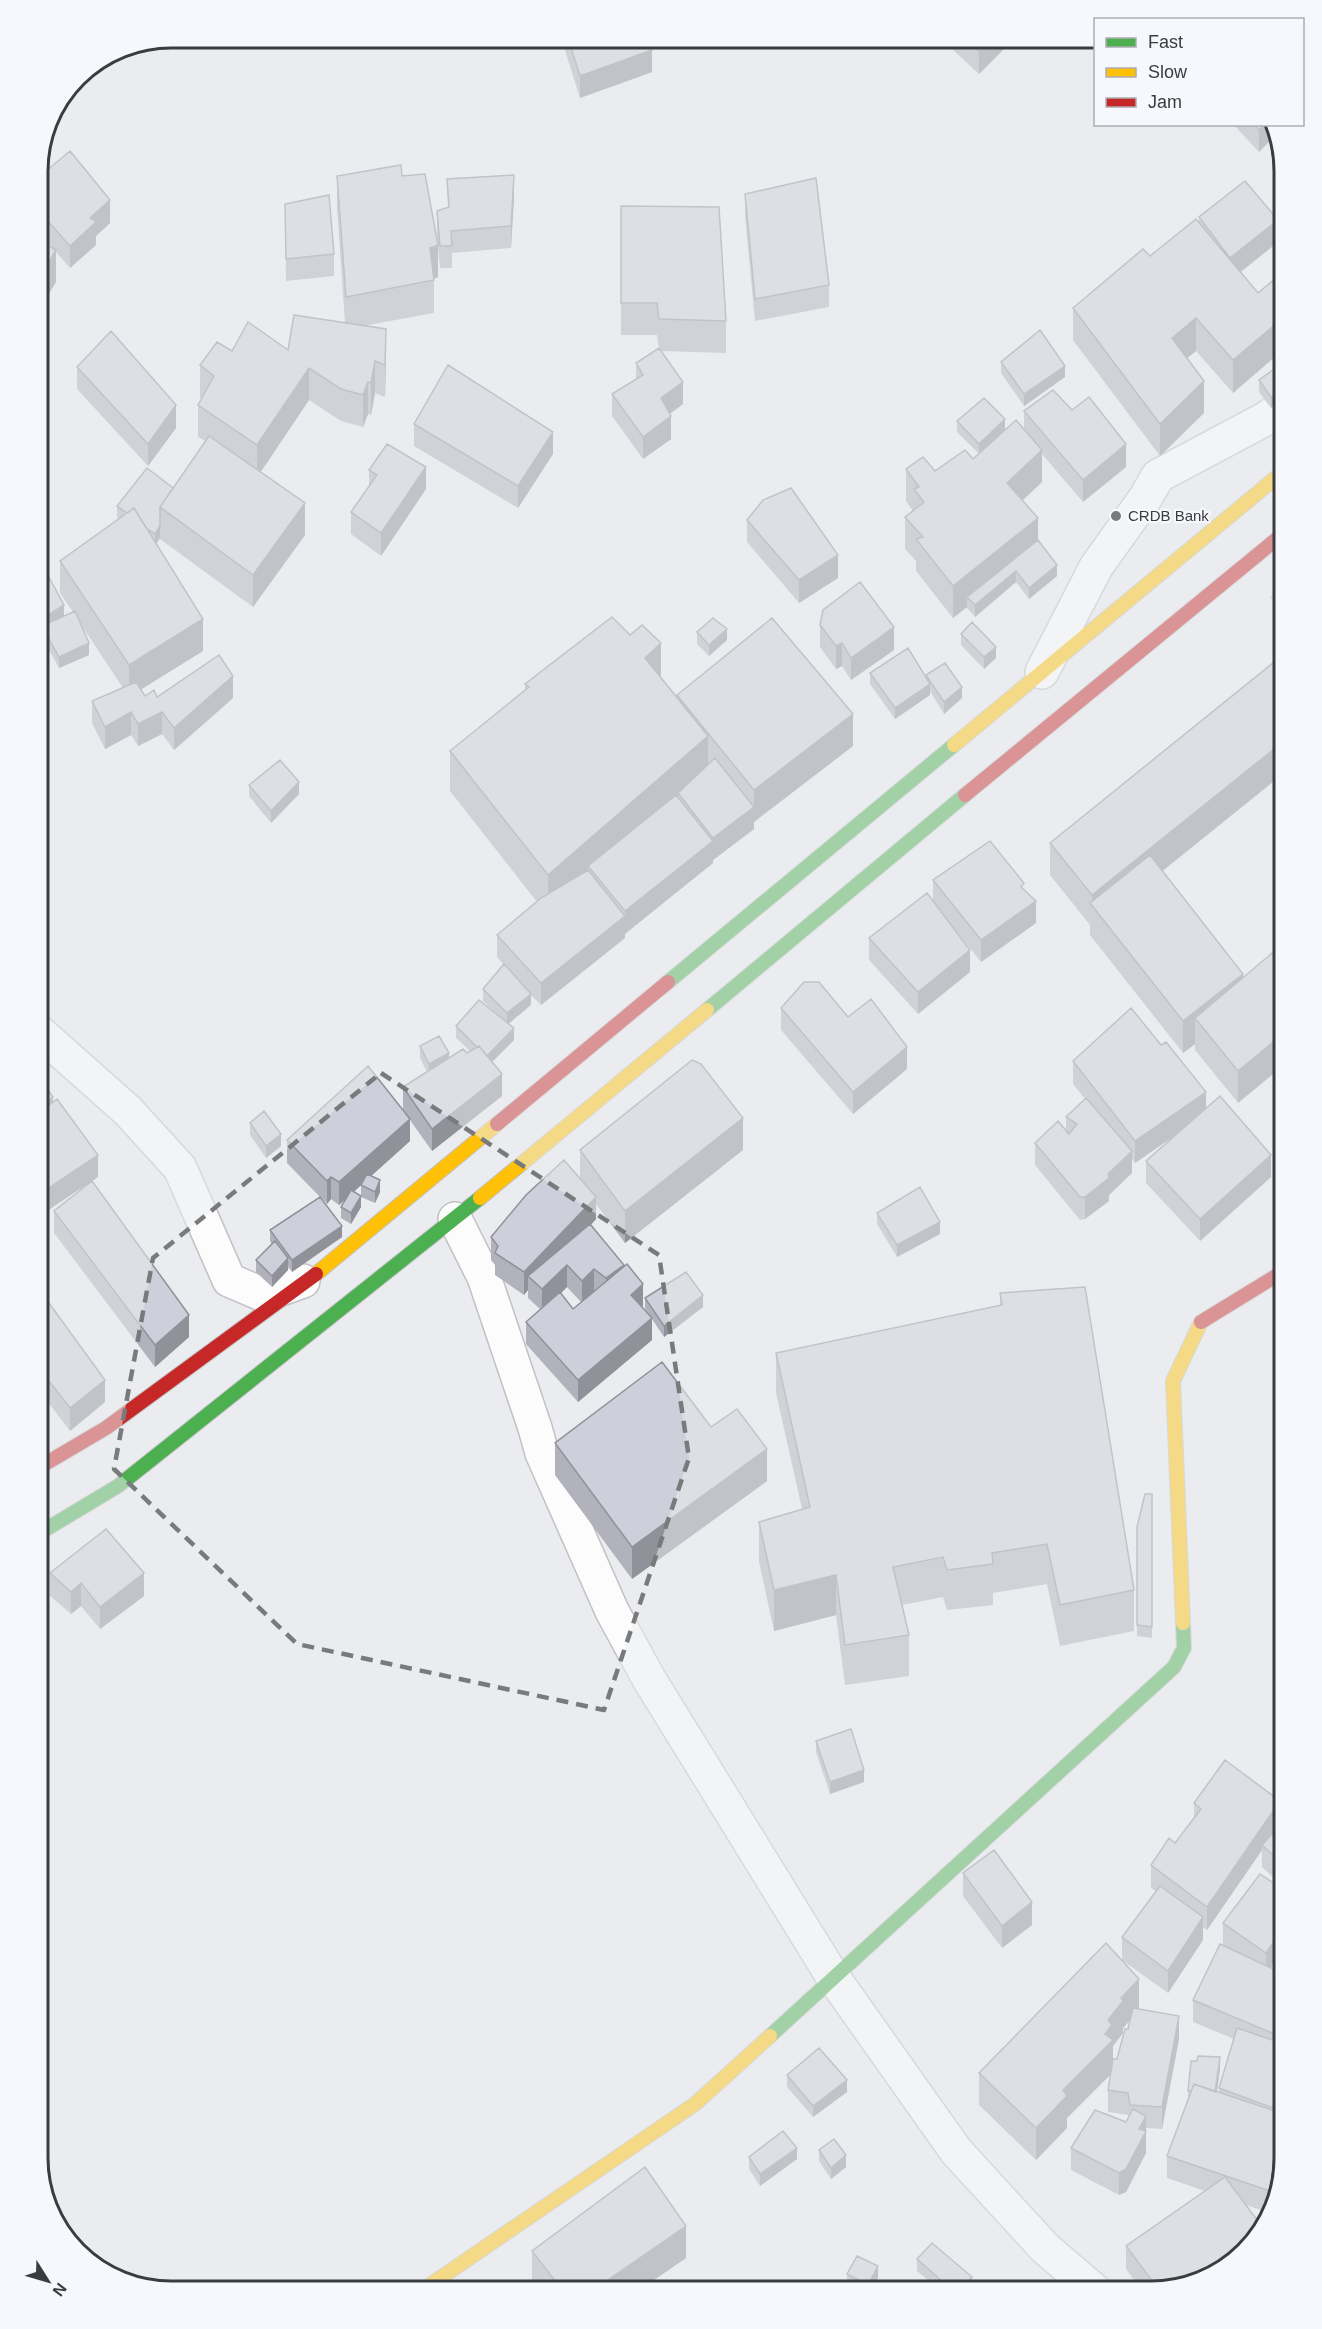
<svg xmlns="http://www.w3.org/2000/svg" width="1322" height="2329" font-family="Arial,sans-serif">
	<rect width="100%" height="100%" fill="#ebecef"/>
	<g fill="none" stroke-linecap="round" stroke-linejoin="round">
		<defs>
			<path id="street" d="M1042,672L1096,567L1146,497L1158,476L1265,419L1284,406
				M38,1031L128,1111L180,1168L229,1280L264,1295L303,1281
				M455,1219L484,1277L535,1428L542,1453L612,1611L649,1679L833,1977L956,2151L1045,2248L1095,2291"/>
			<path id="fast" d="M668,982L954,745
				M707,1010L965,795
				M38,1534L118,1486L480,1198
				M770,2036L1174,1667L1184,1648L1183,1623"/>
			<path id="slow" d="M954,745L1284,471
				M480,1198L707,1010
				M316,1274L497,1124
				M1183,1623L1173,1381L1201,1322
				M421,2291L695,2104L770,2036"/>
			<path id="jam" d="M965,795L1284,533
				M497,1124L668,982
				M1201,1322L1284,1271
				M38,1468L106,1428L316,1274"/>
		</defs>
		<use href="#street" stroke="#c1c1c4" stroke-width="36"/>
		<use href="#fast" stroke="#c1c1c4" stroke-width="16"/>
		<use href="#slow" stroke="#c1c1c4" stroke-width="16"/>
		<use href="#jam" stroke="#c1c1c4" stroke-width="16"/>
		<path stroke="#cbcbcc" stroke-width="4" stroke-dasharray="6 3" stroke-linecap="butt" d="M1271,596L1278,603L1284,604"/>
		<use href="#street" stroke="#fcfcfd" stroke-width="33"/>
		<use href="#fast" stroke="#4caf50" stroke-width="14"/>
		<use href="#slow" stroke="#ffc107" stroke-width="14"/>
		<use href="#jam" stroke="#c62828" stroke-width="14"/>
	</g>
	<path fill="#b1b2bb" fill-rule="evenodd" d="M561,38H648L652,72L580,98Z
		M940,38H1015L979,74Z
		M1233,124H1274L1259,152Z
		M337,176H402L438,277L434,279V313L363,326L386,361L385,397L375,393L371,415L368,414L363,427L341,421L309,400L261,472L305,535L253,607L160,539V538L156,544L203,651L141,689L145,696L157,697L233,698L174,750L162,734L138,746L131,735L105,749L92,723V701L123,688L80,623L89,655L59,668L42,637V631L39,632L38,631V574L64,616L73,612L60,593V561L119,519L117,517V506L173,488L205,441L198,437V405L202,398L200,397V365L232,351L288,350L345,323L337,208Z
		M38,178L110,223L96,236V245L70,268L56,252V282L38,312ZM45,240L51,247L42,242Z
		M447,179L514,198L511,248L452,253V268H440L437,234V211L448,207Z
		M745,194L829,285V307L755,321L745,216Z
		M285,204L334,254V276L286,281Z
		M621,206L726,321V353L661,351L683,404L670,414L671,439L643,459L612,416V394L636,380V363L659,348L657,335H621Z
		M1199,217L1278,242L1241,272L1258,293L1284,274V350V349L1233,393L1196,351L1187,358L1204,413L1160,456L1073,340V308L1199,223Z
		M1284,230V264L1283,263V231Z
		M1001,362L1065,377L1024,406L1001,373Z
		M1284,362L1271,408L1259,392V380Z
		M77,367L176,428L148,466L77,389Z
		M1024,411L1126,467L1083,502L1042,454V482L1023,500L1038,540L1057,576L1029,599L1016,582L975,617L967,608V607L953,618L916,571V561L905,549V517L913,511L906,501V469L935,471L973,459L979,454L957,432V421L1005,430L1024,429Z
		M414,424L553,454L518,508L414,446Z
		M369,470L426,489L381,556L351,534V512L369,486Z
		M747,520L838,578L799,603L747,542Z
		M820,625L894,650L851,680L842,666L836,669L820,647Z
		M697,632L727,640L709,656L697,644Z
		M961,634L996,658L984,669L961,645Z
		M870,673L926,678V675L962,698L944,714L930,691V695L895,719L870,684Z
		M661,677L677,697V695L853,746L754,822V829L713,860V859V863L625,933V938L541,1005L531,995V1005L508,1024L514,1040L492,1062L502,1096L432,1151L410,1120V1141L371,1176L380,1192L375,1203L361,1197V1207L351,1224L341,1218V1207L346,1199L339,1205L331,1199L327,1204L321,1197L342,1237L292,1272L288,1266V1270L272,1287L256,1272V1260L272,1244L270,1241V1230L320,1197L287,1163V1140L403,1109V1087L427,1072L420,1058V1046L449,1057L467,1053L470,1051L456,1038V1026L496,1013L483,1001V989L504,965L497,957V935L537,902L450,791V751L525,690V684ZM361,1185V1196L354,1192Z
		M249,785L299,794L271,823L249,796Z
		M1050,843L1162,871L1243,974L1238,1103L1195,1050V1044L1183,1053L1090,935V925L1050,875Z
		M933,880L1024,889L1036,923L981,962L953,927L970,972L918,1014L869,960V938L933,901Z
		M781,1008L848,1017L907,1069L853,1114L781,1030Z
		M1073,1061L1206,1108L1271,1177L1200,1241L1146,1183V1161L1171,1138L1135,1163L1132,1159V1173L1109,1195V1201L1085,1219L1080,1220L1035,1165V1143L1066,1131V1117L1085,1099L1073,1084Z
		M250,1123L281,1146L266,1158L250,1135Z
		M580,1150H743L625,1243L596,1204V1219L591,1225L624,1267L643,1306L642,1307L649,1315L645,1309V1298L703,1307L664,1337L652,1319V1340L578,1402L526,1344V1322L540,1309L528,1298V1290L524,1295L495,1275V1265L491,1260V1237L580,1178ZM567,1287L581,1302L573,1309L561,1293Z
		M54,1211L189,1337L155,1367L54,1233Z
		M877,1213L940,1234L897,1257L877,1224Z
		M38,1288L105,1402L70,1431L38,1389Z
		M1000,1293L1134,1590V1631L1060,1646L1047,1584L993,1593V1605L947,1610L943,1597L902,1605L909,1635V1676L845,1685L836,1615L774,1631L759,1562V1522L802,1509L776,1393V1353L1000,1305Z
		M711,1427L767,1481L632,1579L555,1475V1443Z
		M1152,1494V1638L1137,1636V1527Z
		M1284,1540V1574L1278,1568V1546Z
		M50,1573L144,1596L100,1629L81,1606L71,1614L50,1596Z
		M816,1741L864,1782L830,1794L816,1752Z
		M1194,1803L1280,1823L1273,1833L1284,1821V1888L1262,1867V1850L1207,1930L1203,1927V1940L1168,1993L1122,1960V1937L1156,1891L1151,1888V1865L1175,1843L1194,1819Z
		M963,1873L1032,1925L1002,1948L963,1896Z
		M1284,1890L1271,1968L1284,1974V2159L1262,2232L1210,2278L1151,2292H1143L1126,2269V2246L1205,2191L1167,2178V2156L1188,2099V2091L1220,2069L1217,2092L1219,2093V2088L1234,2039L1193,2022V2000L1223,1945V1923ZM1246,2205L1267,2212L1257,2219Z
		M1139,2009L1179,2039L1162,2129L1146,2128V2153L1126,2192L1119,2195L1071,2170V2148L1126,2122L1129,2117L1128,2115L1108,2112V2090L1111,2074L1067,2118V2128L1036,2160L979,2105V2073ZM1130,2020L1128,2029L1117,2059L1113,2061V2046L1123,2033V2028Z
		M787,2075L847,2092L813,2117L787,2087Z
		M819,2150L846,2167L831,2179L819,2161Z
		M749,2157L797,2159L760,2186L749,2169Z
		M532,2251L686,2258L638,2291H539L532,2283Z
		M917,2259L972,2289L969,2291H940L917,2271Z
		M847,2274L878,2278L870,2291H858L847,2285Z"/>
	<path fill="#909199" d="M993,38H1015L979,74V51Z
		M652,50V72L580,98V76Z
		M1265,124H1274L1276,135L1259,152V130Z
		M514,175V198L511,248V226Z
		M110,200V223L96,236V245L70,268V246L90,218Z
		M45,218V240L38,245V223Z
		M1278,220V242L1230,280V258Z
		M438,245V277L430,280V248Z
		M56,250V282L38,312V280Z
		M1284,317V349L1233,393V360Z
		M1196,318V351L1172,370V338Z
		M386,329V361L385,397V365Z
		M375,361V393L371,415V383Z
		M1065,366V377L1024,406V394Z
		M309,368V400L257,477V445Z
		M1204,381V413L1160,456V424Z
		M368,382V414L363,427V395Z
		M683,382V404L661,420V398Z
		M1284,387V398L1271,408V397Z
		M176,405V428L148,466V444Z
		M671,416V439L643,459V437Z
		M1005,419V430L979,455V444Z
		M553,432V454L518,508V486Z
		M1126,444V467L1083,502V480Z
		M1042,450V482L1007,515V483Z
		M426,467V489L381,556V533Z
		M305,503V535L253,607V575Z
		M1038,518V550L967,597V607L953,618V586Z
		M160,526V538L155,546V534Z
		M838,555V578L799,603V580Z
		M1057,565V576L1029,599V588Z
		M1016,571V582L975,617V605Z
		M64,605V616L42,626V631L39,632V621Z
		M203,619V651L129,697V665Z
		M894,627V650L851,680V658Z
		M727,629V640L709,656V645Z
		M89,643V655L59,668V657Z
		M661,643V684L645,658Z
		M842,643V666L836,669V646Z
		M996,647V658L984,669V657Z
		M233,676V698L174,750V728Z
		M930,684V695L895,719V708Z
		M962,687V698L944,714V702Z
		M131,712V735L105,749V727Z
		M162,712V734L138,746V724Z
		M853,714V746L754,822V829L713,860V838L754,807V790Z
		M708,736V777L678,793V803L588,866V881L548,915V875Z
		M1284,741V773L1103,919L1092,905V895Z
		M299,782V794L271,823V811Z
		M43,796V828L38,845V813Z
		M713,841V863L625,934V911Z
		M1036,901V923L981,962V940Z
		M625,916V938L541,1005V983Z
		M970,950V972L918,1014V992Z
		M1243,974V1006L1195,1018V1044L1183,1053V1021Z
		M531,994V1005L507,1025V1013Z
		M514,1028V1040L487,1067V1056Z
		M1284,1033V1065L1238,1103V1071Z
		M907,1047V1069L853,1114V1092Z
		M449,1053V1065L429,1076V1064Z
		M502,1074V1096L432,1151V1129Z
		M1206,1092V1114L1135,1163V1141Z
		M53,1097V1119L38,1130V1107Z
		M743,1118V1150L625,1243V1211Z
		M410,1119V1141L339,1205V1182Z
		M281,1134V1146L266,1158V1146Z
		M1132,1151V1173L1109,1195V1201L1085,1219V1197Z
		M98,1155V1177L38,1217V1195Z
		M1271,1155V1177L1200,1241V1219Z
		M331,1177V1199L327,1204V1181Z
		M380,1180V1192L375,1203V1192Z
		M361,1196V1207L351,1224V1213Z
		M596,1197V1219L536,1283L528,1276V1290L524,1295V1272Z
		M940,1222V1234L897,1257V1245Z
		M342,1226V1237L292,1272V1260Z
		M288,1258V1270L272,1287V1276Z
		M567,1265V1287L542,1311V1289Z
		M624,1265V1288L606,1301V1278Z
		M594,1269V1291L582,1303V1281Z
		M643,1284V1306L631,1318V1295Z
		M703,1295V1307L664,1337V1326Z
		M189,1315V1337L155,1367V1345Z
		M652,1318V1340L578,1402V1380Z
		M105,1380V1402L70,1431V1408Z
		M767,1449V1481L632,1579V1547Z
		M144,1573V1596L100,1629V1607Z
		M836,1575V1615L774,1631V1590Z
		M81,1583V1606L71,1614V1592Z
		M864,1770V1782L830,1794V1782Z
		M1280,1801V1823L1264,1847L1262,1845V1850L1207,1930V1907Z
		M1032,1902V1925L1002,1948V1926Z
		M1203,1917V1940L1168,1993V1971Z
		M1284,1926V1948L1266,1975V1953Z
		M1139,1979V2011L1123,2028V2033L1113,2046V2072L1067,2118V2128L1036,2160V2128L1105,2034L1108,2020L1121,1998Z
		M1179,2016V2039L1162,2129V2107Z
		M1220,2057V2069L1215,2105V2094Z
		M847,2080V2092L813,2117V2106Z
		M1146,2116V2153L1126,2192L1119,2195V2173L1139,2129Z
		M797,2148V2159L760,2186V2174Z
		M1284,2152V2159L1270,2205V2191Z
		M846,2155V2167L831,2179V2168Z
		M686,2226V2258L638,2291H592Z
		M878,2266V2278L870,2291H868V2285Z
		M972,2277V2289L969,2291H960Z"/>
	<path fill="#cecfda" stroke="#909199" stroke-width="1.5" d="M568,38H648L652,50L580,76Z
		M965,38H993L979,51Z
		M1254,124H1265L1259,130Z
		M70,151L110,200L90,218L96,222L70,246L45,218L38,223V178Z
		M401,165L402,176L425,174L438,245L430,248L434,280L346,297L337,176Z
		M514,175L511,226L451,231L452,246H440L437,211L449,207L447,179Z
		M816,178L829,285L755,299L745,194Z
		M1245,181L1278,220L1230,258L1199,217Z
		M329,195L334,254L286,259L285,204Z
		M621,206L719,207L726,321L659,319L657,303H621Z
		M1196,219L1258,293L1283,272L1284,274V318V317L1233,360L1196,318L1172,338L1204,381L1160,424L1073,308L1143,249L1150,256Z
		M38,240L56,250L38,280Z
		M294,315L386,329L385,365L375,361L371,383L368,382L363,395L341,389L309,368L257,445L198,405L214,376L200,365L217,342L232,351L248,322L288,350Z
		M1040,330L1065,366L1024,394L1001,362Z
		M111,331L176,405L148,444L77,367Z
		M659,348L683,382L661,398L671,416L643,437L612,394L643,375L636,363Z
		M1284,362V387L1271,397L1259,380Z
		M448,365L553,432L518,486L414,424Z
		M1053,390L1072,410L1089,397L1126,444L1083,480L1024,411Z
		M984,398L1005,419L979,444L957,421Z
		M1016,420L1042,450L1007,483L1038,518L953,586L916,539L923,537L905,517L924,502L914,489L919,487L906,469L923,457L935,471L965,450L973,459Z
		M209,436L305,503L253,575L160,507Z
		M387,444L426,467L381,533L351,512L377,475L369,470Z
		M147,468L173,488L160,507V526L155,534L146,528L134,508L127,513L117,506Z
		M791,488L838,555L799,580L747,520L763,500Z
		M134,508L203,619L129,665L60,561Z
		M1038,540L1057,565L1029,588L1016,571L975,605L967,597Z
		M45,570L64,605L39,621L38,619V574Z
		M860,582L894,627L851,658L842,643L836,646L820,625L823,610Z
		M75,611L89,643L59,657L42,626Z
		M612,617L630,635L642,625L661,643L645,658L708,736L548,875L450,751L529,687L525,684Z
		M713,618L727,629L709,645L697,632Z
		M772,618L853,714L754,790L677,695Z
		M972,622L996,647L984,657L961,634Z
		M908,648L930,684L895,708L870,673Z
		M1284,654V741L1092,895L1050,843Z
		M219,655L233,676L174,728L162,712L138,724L131,712L105,727L92,701L136,682L145,696L154,690L157,697Z
		M945,663L962,687L944,702L926,675Z
		M715,758L754,807L713,838L678,793Z
		M280,760L299,782L271,811L249,785Z
		M38,795L43,796L38,813Z
		M676,795L713,841L625,911L588,866Z
		M990,841L1024,883L1021,887L1036,901L981,940L933,880Z
		M1150,855L1243,974L1183,1021L1090,903Z
		M588,870L625,916L541,983L497,935L541,898Z
		M927,893L970,950L918,992L869,938Z
		M1284,943V1033L1238,1071L1195,1018Z
		M504,964L531,994L507,1013L483,989Z
		M804,982H819L848,1017L871,999L907,1047L853,1092L781,1008Z
		M479,1000L514,1028L487,1056L479,1046L477,1047L456,1026Z
		M1131,1008L1161,1045L1166,1042L1206,1092L1135,1141L1073,1061Z
		M439,1036L449,1053L429,1064L420,1046Z
		M479,1046L502,1074L432,1129L403,1087L463,1049L467,1053Z
		M692,1060L701,1064L743,1118L625,1211L580,1150Z
		M368,1066L410,1119L339,1182L331,1177L327,1181L287,1140Z
		M38,1075L53,1097L38,1107Z
		M1220,1096L1271,1155L1200,1219L1146,1161Z
		M1086,1098L1132,1151L1108,1174L1109,1178L1085,1197H1080L1035,1143L1058,1121L1069,1134L1077,1124L1066,1117Z
		M57,1099L98,1155L38,1195V1114Z
		M264,1111L281,1134L266,1146L250,1123Z
		M564,1160L596,1197L524,1272L495,1253L498,1246L491,1237L526,1195Z
		M367,1174L380,1180L375,1192L361,1185Z
		M92,1181L189,1315L155,1345L54,1211Z
		M920,1187L940,1222L897,1245L877,1213Z
		M351,1190L361,1196L351,1213L341,1207Z
		M320,1197L342,1226L292,1260L270,1230Z
		M590,1224L624,1265L606,1278L594,1269L582,1281L567,1265L542,1289L528,1276Z
		M275,1241L288,1258L272,1276L256,1260Z
		M627,1264L643,1284L631,1295L652,1318L578,1380L526,1322L560,1292L573,1309Z
		M686,1272L703,1295L664,1326L645,1298Z
		M1085,1287L1134,1590L1060,1605L1047,1544L992,1553L993,1564L947,1570L943,1557L893,1567L909,1635L845,1645L836,1575L774,1590L759,1522L810,1507L776,1353L1002,1305L1000,1293Z
		M38,1288L105,1380L70,1408L38,1367Z
		M662,1362L711,1427L737,1409L767,1449L632,1547L555,1443Z
		M1145,1494H1152V1627L1137,1625V1527Z
		M106,1529L144,1573L100,1607L81,1583L71,1592L50,1573Z
		M1284,1540V1551L1278,1546Z
		M851,1729L864,1770L830,1782L816,1741Z
		M1225,1760L1280,1801L1207,1907L1151,1865L1169,1838L1175,1843L1201,1809L1194,1803Z
		M1284,1821V1865L1262,1845Z
		M994,1850L1032,1902L1002,1926L963,1873Z
		M1260,1874L1284,1890V1926L1266,1953L1223,1923Z
		M1160,1886L1203,1917L1168,1971L1122,1937Z
		M1106,1943L1139,1979L1121,1998L1123,2001L1108,2020L1112,2025L1105,2034L1113,2040L1063,2090L1067,2096L1036,2128L979,2073Z
		M1220,1944L1284,1974V2038L1193,2000Z
		M1133,2008L1179,2016L1162,2107L1130,2105L1128,2093L1108,2090L1113,2059H1117L1125,2029H1128Z
		M1237,2028L1284,2044V2112L1219,2088Z
		M819,2048L847,2080L813,2106L787,2075Z
		M1198,2056L1220,2057L1215,2092L1194,2084L1191,2091H1188L1191,2061H1197Z
		M1194,2084L1284,2114V2152L1270,2191L1167,2156Z
		M1133,2109L1146,2116L1139,2129L1146,2131L1126,2169L1119,2173L1071,2148L1095,2110L1126,2122Z
		M783,2131L797,2148L760,2174L749,2157Z
		M834,2139L846,2155L831,2168L819,2150Z
		M645,2167L686,2226L592,2291H563L532,2251Z
		M1225,2177L1263,2228V2231L1203,2279L1159,2290L1126,2246Z
		M1269,2210L1263,2228L1257,2219Z
		M1263,2231L1210,2278L1203,2279Z
		M932,2243L972,2277L960,2291H953L917,2259Z
		M857,2256L878,2266L868,2285L847,2274Z"/>
	<path d="M0 0H1322V2329H0ZM381,1073L659,1255L689,1458L604,1710L297,1644L114,1469L153,1258Z" fill="#ebecef" fill-opacity=".55" fill-rule="evenodd"/>
	<path fill="none" stroke="#797a7c" stroke-width="4.5" stroke-dasharray="12 8" stroke-linejoin="round" d="M381,1073L659,1255L689,1458L604,1710L297,1644L114,1469L153,1258Z"/>
	<circle fill="#797a7c" stroke="#f7f8fe" stroke-width="2" cx="1116" cy="516" r="6"/>
	<g text-anchor="middle" stroke-width="4.5" stroke-linejoin="round" paint-order="stroke">
		<g font-size="15" fill="#3b3c3e" stroke="#f7f8fe" text-anchor="start">
			<text x="1128" y="521">CRDB Bank</text>
		</g>
	</g>
	<path d="M0 0H1322V2329H0ZM171 48H1151A123 123 0 0 1 1274 171V2158A123 123 0 0 1 1151 2281H171A123 123 0 0 1 48 2158V171A123 123 0 0 1 171 48Z" fill="#f7f8fe" fill-rule="evenodd"/>
	<path fill="none" stroke="#3b3c3e" stroke-width="3" d="M171 48H1151A123 123 0 0 1 1274 171V2158A123 123 0 0 1 1151 2281H171A123 123 0 0 1 48 2158V171A123 123 0 0 1 171 48Z"/>
	<rect x="1094" y="18" width="210" height="108" fill="#f7f8fe" stroke="#acadb1" stroke-width="1.5"/>
	<rect x="1106" y="38" width="30" height="9" fill="#4caf50" stroke="#acadb1" stroke-width="1.5"/>
	<text x="1148" y="48" font-size="18" fill="#3b3c3e">Fast</text>
	<rect x="1106" y="68" width="30" height="9" fill="#ffc107" stroke="#acadb1" stroke-width="1.5"/>
	<text x="1148" y="78" font-size="18" fill="#3b3c3e">Slow</text>
	<rect x="1106" y="98" width="30" height="9" fill="#c62828" stroke="#acadb1" stroke-width="1.5"/>
	<text x="1148" y="108" font-size="18" fill="#3b3c3e">Jam</text>
	<g transform="translate(48 2281) rotate(127)" stroke="#f7f8fe" stroke-width="4.5" paint-order="stroke">
	<path d="M0-4.5L10 22L0 15L-10 22Z" fill="#3b3c3e"/>
	<text y="-9" font-size="16" font-weight="bold" text-anchor="middle" fill="#3b3c3e">N</text>
	</g>
</svg>
